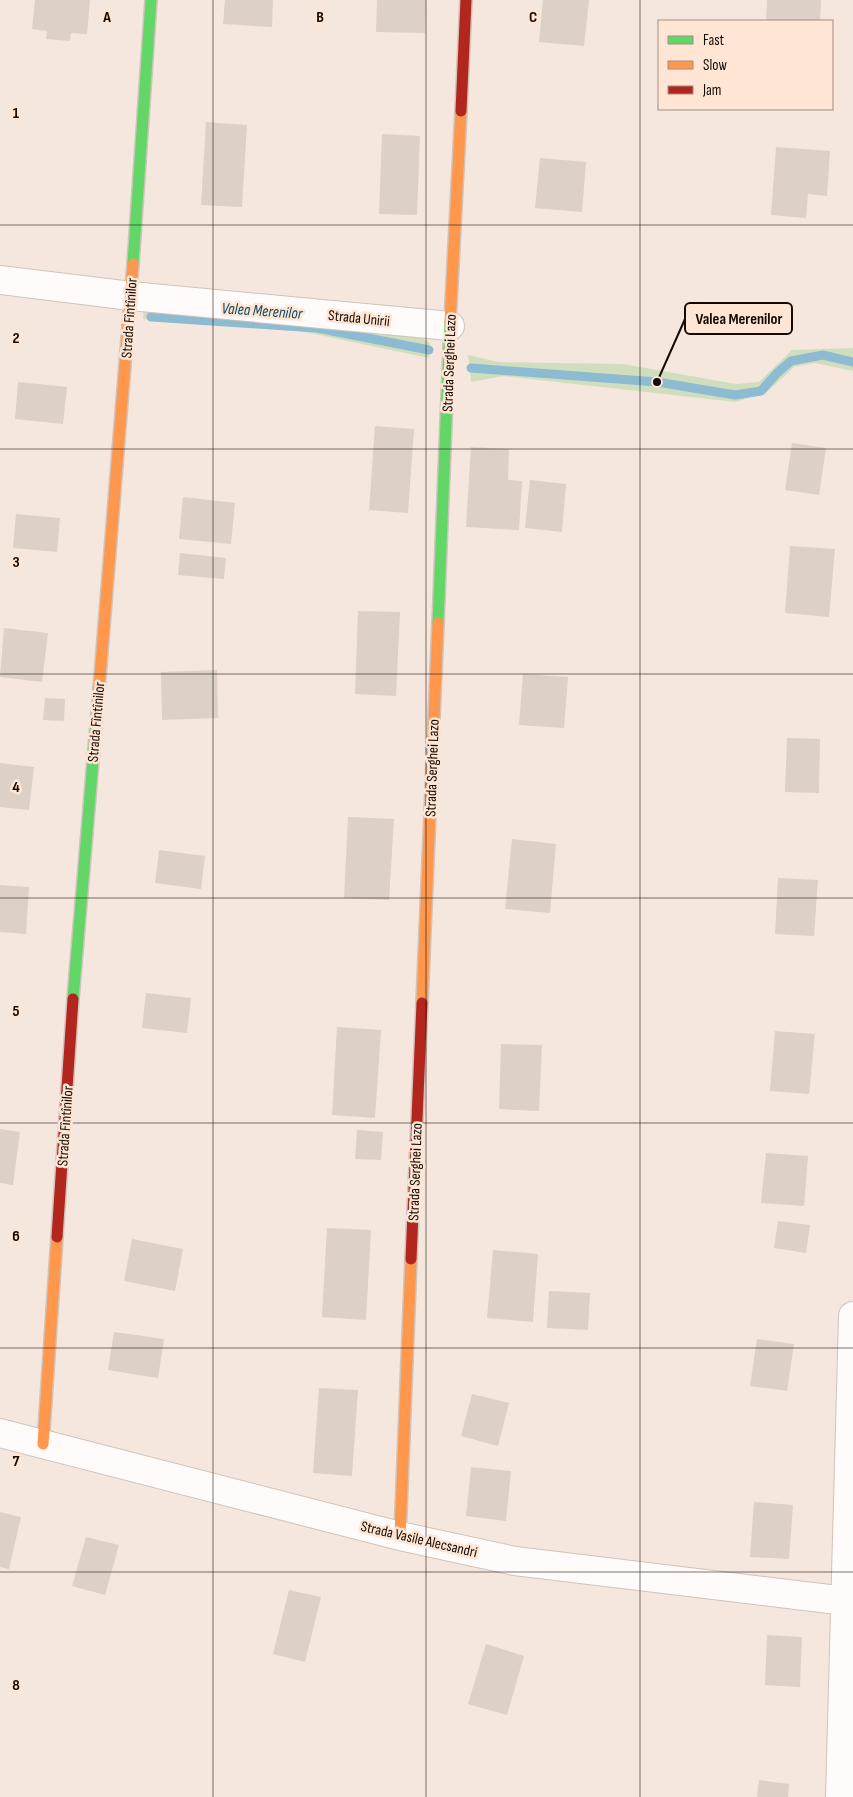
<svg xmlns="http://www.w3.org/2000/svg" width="853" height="1797" font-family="'Sofia Sans Condensed',sans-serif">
	<rect width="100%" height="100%" fill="#f5e7dd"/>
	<path fill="#d1debe" d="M144,304L408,328L430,343L429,358L305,332L143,319Z
		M853,348V371L815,363L794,367L766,393L735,402L504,376L471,382L468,355L498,362L623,364L736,384L759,382L792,350Z"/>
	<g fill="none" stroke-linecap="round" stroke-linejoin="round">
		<path stroke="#8dbcd2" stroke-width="9" d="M151,317L317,328L429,350
			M471,368L657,382L735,395L761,391L777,373L791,361L823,355L853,362"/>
	</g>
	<path fill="#dcd0c7" d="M35,0H90L87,34L71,33L70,41L46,39L47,31L32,29Z
		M225,0H273L272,27L223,24Z
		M377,0H426L425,33L376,32Z
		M543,0H589L584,46L539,42Z
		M767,0H821L820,21H766Z
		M206,122L247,125L242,207L201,205Z
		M382,134L420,136L417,215L379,214Z
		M776,147L830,151L827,196L808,194L806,218L771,215Z
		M540,158L586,162L582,212L535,208Z
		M18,382L67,387L63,424L15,419Z
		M375,426L414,429L408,513L369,510Z
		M792,443L826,448L819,495L785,490Z
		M471,447L509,449L508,480L522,481L519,530L466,527Z
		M530,480L566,484L562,532L525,528Z
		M183,497L235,503L231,544L179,539Z
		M16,514L60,518L57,552L13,548Z
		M790,546L835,549L829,617L785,613Z
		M180,553L226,558L224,579L178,575Z
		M358,611L400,612L396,696L355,694Z
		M4,628L48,633L42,682L0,677Z
		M217,670L218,718L162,720L161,672Z
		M523,674L568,677L564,728L519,725Z
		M45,698L65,699L64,721L43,720Z
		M787,738L820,739L819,793L785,792Z
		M0,763L34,767L29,810L0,807Z
		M348,817L394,819L389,900L344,898Z
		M512,839L556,844L550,913L505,909Z
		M159,850L205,856L201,889L155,883Z
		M778,878L818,880L814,936L775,934Z
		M0,885L29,887L26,934L0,932Z
		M146,993L191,998L187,1033L142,1028Z
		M337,1027L381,1030L375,1118L332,1115Z
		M775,1031L815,1034L809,1094L770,1091Z
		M501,1044L542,1045L539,1111L499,1109Z
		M0,1129L20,1132L13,1185L0,1183Z
		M357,1130L383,1132L381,1160L355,1159Z
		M766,1153L808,1156L804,1206L761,1203Z
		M778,1221L810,1225L806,1253L774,1248Z
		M327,1228L371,1230L366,1320L322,1317Z
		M132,1239L183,1249L175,1291L124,1281Z
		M493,1250L538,1254L533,1322L487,1318Z
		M549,1291L590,1293L588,1330L547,1328Z
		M114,1332L164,1339L158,1378L108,1370Z
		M757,1339L794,1344L787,1391L750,1386Z
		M319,1388L358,1390L352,1476L313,1473Z
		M472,1394L509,1403L498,1446L461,1436Z
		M471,1467L511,1471L506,1521L466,1516Z
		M754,1502L793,1505L789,1559L750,1557Z
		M0,1512L21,1517L9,1569L0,1567Z
		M86,1537L119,1545L105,1595L72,1586Z
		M289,1590L321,1597L305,1662L273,1654Z
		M767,1635L802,1637L800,1687L765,1685Z
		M486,1644L524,1656L507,1715L468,1704Z
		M759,1780L789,1784L788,1797H757Z"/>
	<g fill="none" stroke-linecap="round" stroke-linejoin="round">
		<defs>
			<path id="street" d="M0,280L131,296L450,326
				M0,1433L400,1536L515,1561L846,1601
				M840,1797L853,1316"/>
			<path id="fast" d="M133,264L151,0
				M438,623L450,322
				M73,999L99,689"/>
			<path id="slow" d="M450,322L461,111
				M99,689L133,264
				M422,1003L438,623
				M43,1444L57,1237
				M400,1536L411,1259"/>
			<path id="jam" d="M461,111L466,0
				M57,1237L73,999
				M411,1259L422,1003"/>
		</defs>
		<use href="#street" stroke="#d0c4bb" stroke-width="30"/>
		<use href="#fast" stroke="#d0c4bb" stroke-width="14"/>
		<use href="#slow" stroke="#d0c4bb" stroke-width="14"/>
		<use href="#jam" stroke="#d0c4bb" stroke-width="14"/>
		<use href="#street" stroke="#fefbfa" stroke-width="28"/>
		<use href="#fast" stroke="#63d668" stroke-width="11"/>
		<use href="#slow" stroke="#ff974d" stroke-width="11"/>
		<use href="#jam" stroke="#b3261e" stroke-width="11"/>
	</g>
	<path fill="none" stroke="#140a04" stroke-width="1" stroke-opacity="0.55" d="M213,0V1797M426,0V1797M640,0V1797M0,225H853M0,449H853M0,674H853M0,898H853M0,1123H853M0,1348H853M0,1572H853"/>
	<g text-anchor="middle" stroke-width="5" stroke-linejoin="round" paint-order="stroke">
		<g font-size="15" fill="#140a04" stroke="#ffe5d3">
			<text transform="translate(129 318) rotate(-86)" y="5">Strada Fîntînilor</text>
			<text transform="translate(359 318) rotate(6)" y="5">Strada Unirii</text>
			<text transform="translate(449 363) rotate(-88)" y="5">Strada Serghei Lazo</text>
			<text transform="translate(96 722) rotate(-85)" y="5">Strada Fîntînilor</text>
			<text transform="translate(432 768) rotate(-88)" y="5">Strada Serghei Lazo</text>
			<text transform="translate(65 1126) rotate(-86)" y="5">Strada Fîntînilor</text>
			<text transform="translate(415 1172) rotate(-88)" y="5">Strada Serghei Lazo</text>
			<text transform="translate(419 1539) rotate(13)" y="5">Strada Vasile Alecsandri</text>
		</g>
		<g font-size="16" font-style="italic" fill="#0e4a63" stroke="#ffe5d3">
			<text transform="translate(262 310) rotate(4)" y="6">Valea Merenilor</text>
		</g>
	</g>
	<g font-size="16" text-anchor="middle" font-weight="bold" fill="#140a04" stroke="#ffe5d3" stroke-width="5" stroke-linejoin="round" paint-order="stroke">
		<text x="107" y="22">A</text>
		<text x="320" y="22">B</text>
		<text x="533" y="22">C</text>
		<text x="16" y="118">1</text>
		<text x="16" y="343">2</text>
		<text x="16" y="567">3</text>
		<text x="16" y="792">4</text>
		<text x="16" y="1016">5</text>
		<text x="16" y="1241">6</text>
		<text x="16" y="1466">7</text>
		<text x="16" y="1690">8</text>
	</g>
	<path fill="none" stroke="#140a04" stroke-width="2" d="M657 382L685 319"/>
	<circle fill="#140a04" stroke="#ffe5d3" stroke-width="2" cx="657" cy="382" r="5"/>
	<rect fill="#ffe5d3" stroke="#140a04" stroke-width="2" x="685" y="303" width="107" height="31" rx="5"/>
	<g font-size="16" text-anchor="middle" font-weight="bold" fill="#140a04">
		<text x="739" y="324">Valea Merenilor</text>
	</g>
	<rect x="658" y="20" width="175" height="90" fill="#ffe5d3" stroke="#a18d80"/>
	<rect x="668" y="36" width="25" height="8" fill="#63d668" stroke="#a18d80"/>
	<text x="703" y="45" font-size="15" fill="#140a04">Fast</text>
	<rect x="668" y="61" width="25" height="8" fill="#ff974d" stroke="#a18d80"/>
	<text x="703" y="70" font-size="15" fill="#140a04">Slow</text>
	<rect x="668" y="86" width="25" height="8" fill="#b3261e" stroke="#a18d80"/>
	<text x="703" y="95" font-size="15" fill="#140a04">Jam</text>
</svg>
